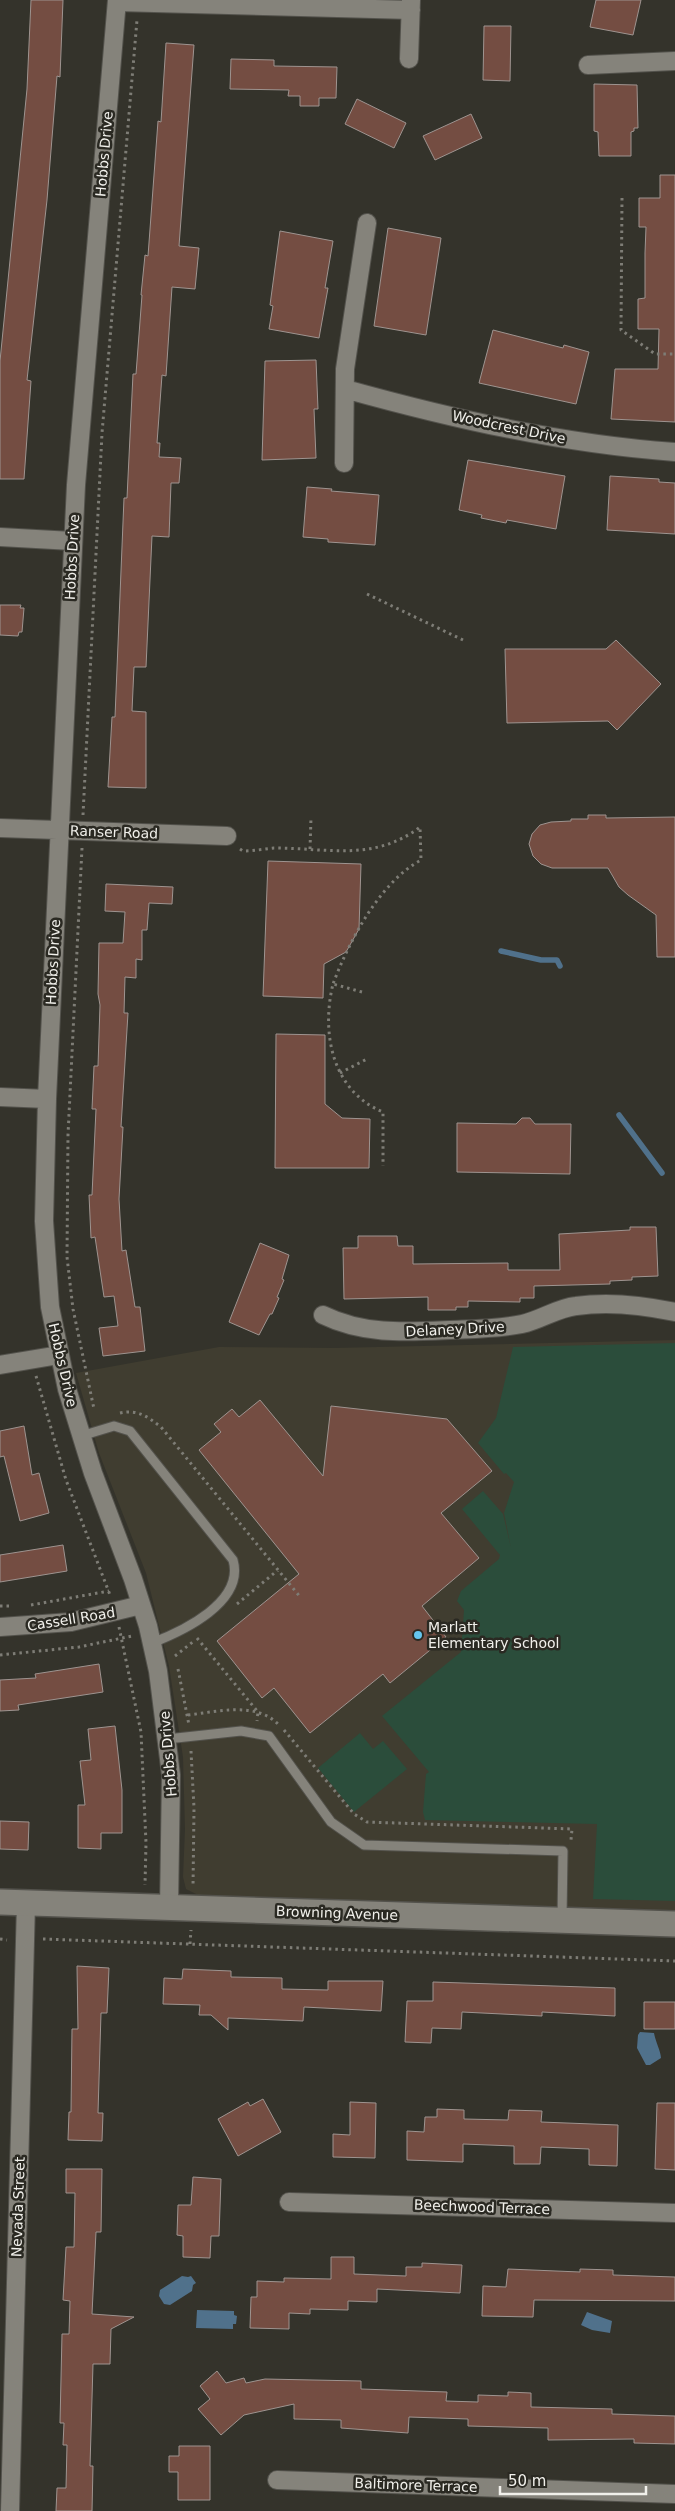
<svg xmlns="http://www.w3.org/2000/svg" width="675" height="2511" font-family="'DejaVu Sans',sans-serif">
	<rect width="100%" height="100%" fill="#34332b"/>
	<path fill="#403d30" d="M675,1340V1915L221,1897L198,1895L186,1889L183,1877L185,1829L183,1757L169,1666L146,1573L99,1453L76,1373L219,1347L335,1348Z"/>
	<path fill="#2b4d3b" d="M675,1343V1901L593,1899L597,1824L425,1820L423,1812L426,1774L429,1772L382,1716L461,1652L464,1610L457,1601L461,1591L499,1559L500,1555L462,1509L483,1491L503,1514L511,1548L504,1513L514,1482L506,1473L504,1474L478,1443L496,1418L513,1347Z
		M360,1733L373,1749L383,1741L407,1769L354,1812L318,1768Z"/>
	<path fill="#50718b" d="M640,2032L654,2033C655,2040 661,2052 661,2058L650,2065H646L637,2048L638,2035Z
		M182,2276L188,2277L191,2276L196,2283L193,2285L192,2291L170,2305L164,2304L159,2296L160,2290Z
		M197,2310L234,2311V2315L237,2316L236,2324H233V2329L196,2328Z
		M587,2312L612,2321L610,2333L592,2330L581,2325Z"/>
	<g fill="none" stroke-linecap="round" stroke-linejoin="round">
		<path stroke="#50718b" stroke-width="5.5" d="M501,951L541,960H557L560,966
			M619,1115L662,1173"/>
	</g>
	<path fill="#744d42" stroke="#9e9490" d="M31,0H63L60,77L57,76L47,200L27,380L31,381L24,479H0V361L27,89Z
		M596,0H641L633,35L590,27Z
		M484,26H511L510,81L483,80Z
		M166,43L194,45L179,246L199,248L195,289L172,287L166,376L162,375L157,443H160L159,457L181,458L179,483H171L169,537L152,536L146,667H134L132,711L146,712V788L108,787L112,717H115L124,498H127L133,374H136L142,295H141L145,255L148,256L158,121L161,122Z
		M231,59L274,60V66L337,67L336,98H319V106H300V96H288L289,90L230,89Z
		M594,84L637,85L638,128H634V131L631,132V156H599L598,132L594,131Z
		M357,99L406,123L394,148L345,124Z
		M471,114L482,138L435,160L423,136Z
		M660,175H675V422L611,419L615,369H658L659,329H638V299L645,298V253L646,227H639V198H660Z
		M388,228L441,238L426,335L374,326Z
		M280,231L333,241L325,288H328L319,338L269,329L273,306L270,305Z
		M493,330L563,348L564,345L589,352L576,404L479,383Z
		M316,360L318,409H314L316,458L262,460L265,361Z
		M468,460L565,476L556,529L507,520L506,523L481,518L482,515L459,510Z
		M610,476L659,479V482L675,483V534L607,530Z
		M307,487L332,489L331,491L379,495L375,545L328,542V539L303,537Z
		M0,605H21L20,608H24L22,632H19L18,636L0,635Z
		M616,640L661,684L617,730L608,721L507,723L505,649H606Z
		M588,815H606V818L675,817V957H657L656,915L628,895L619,887L608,868H552L541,864L533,856L529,844L532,834L540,825L551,822L571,821V819H588Z
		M268,861L361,864L359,929L346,952L324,964L323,998L263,996Z
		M106,884L173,887L172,904L149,903L147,930H142V960L136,959V978L125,977L124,1013H128L121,1127H123L119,1199L122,1251L126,1250L135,1307H140L145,1351L103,1356L99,1328L118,1326L114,1296L104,1297L95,1237L91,1238L89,1195H92L96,1109H92L94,1066H98L100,1005L98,994L99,943H123L125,912L105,911Z
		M276,1034L325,1035V1104L342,1118L370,1119L369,1168H275Z
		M522,1118H530L535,1124H571L570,1174L457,1172V1123L516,1124Z
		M630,1227H656L658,1276L632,1277V1280L610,1281V1284L534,1286V1298H520V1302L468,1301V1307H456V1310H428V1297L344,1299L343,1248H358V1236H397L398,1246H413V1264L508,1263V1270H560L559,1234L630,1230Z
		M260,1243L289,1255L282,1279L284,1280L277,1297L279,1298L272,1314H270L259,1335L229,1322Z
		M260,1400L323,1476L331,1406L447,1419L492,1471L441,1513L479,1558L422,1606L446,1637L390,1683L383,1674L310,1733L274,1688L262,1698L217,1641L299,1574L199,1450L221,1432L214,1424L232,1409L239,1417Z
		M24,1426L32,1475L39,1473L49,1513L20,1521L4,1456L0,1457V1431Z
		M63,1545L67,1571L0,1582V1555Z
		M99,1664L103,1692L18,1705L19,1710L0,1711V1680L36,1678L35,1674Z
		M115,1726L122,1790V1833H101V1849L78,1848V1805H85L80,1761L91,1760L88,1729Z
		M0,1821L29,1822L28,1850L0,1849Z
		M77,1966L109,1968L107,2013H101L98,2113H103L102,2141L68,2140L69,2112H71L72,2029H78Z
		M183,1969L231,1971V1977L282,1978V1989L328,1990V1981H383L381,2011L304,2007L303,2021L228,2018V2030L211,2015H199L200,2005L163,2004L164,1978L182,1979Z
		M433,1982L615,1988V2016L542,2012V2016L462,2012L461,2029L432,2028L431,2043L405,2042L407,2001H433Z
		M644,2002H675V2029H644Z
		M263,2099L281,2132L238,2156L218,2119L248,2102L250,2106Z
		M350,2102L376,2103L375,2158L333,2157V2134L350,2135Z
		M657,2103H675V2170L655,2169Z
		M437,2109L464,2110V2119L508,2120L509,2110L542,2111L541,2122L618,2125L617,2166L589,2165V2149L541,2147L540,2164H514V2146L463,2144V2162L407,2160V2131L424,2132L425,2117H437Z
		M66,2169H102L101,2232H96L92,2314L134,2317L111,2329L110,2364H93L90,2466H93L92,2511H56L57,2488H66L67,2445H63L64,2423H60L62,2334H69L70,2301L63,2300L66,2247H74L75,2193H66Z
		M193,2177L221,2179L219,2236H211L210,2258L183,2257V2236L177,2235L178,2205H191Z
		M331,2257H354V2274L406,2276V2267H422V2263L462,2265L460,2293L377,2289V2302L348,2301V2310L310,2309V2314L289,2313V2329L250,2328L251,2297H257V2281L284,2282V2278L331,2279Z
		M508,2269L580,2272V2269L613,2270V2275L675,2277V2301L534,2300L533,2317L482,2316L483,2286L506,2287Z
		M217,2371L226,2383L244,2378L246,2383L265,2379L361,2381V2389L447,2392L446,2401L478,2402V2395L508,2396V2392L531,2393V2407L612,2409V2414L675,2416V2444L634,2443V2439L548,2440V2428L468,2426V2419L409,2417L408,2433L341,2428V2420L294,2419V2404L244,2415L221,2435L198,2409L210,2399L200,2386Z
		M179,2446H210V2500H178V2472H169V2456H179Z"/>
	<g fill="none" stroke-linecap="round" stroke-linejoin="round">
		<defs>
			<path id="lane" d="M81,1436L114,1426L130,1431L233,1560C245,1602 183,1631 152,1643
				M167,1739L241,1731L269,1736L331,1822L364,1845L563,1851L562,1918"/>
			<path id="street" d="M117,0L76,485L47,1099L44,1221L50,1307L67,1389L93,1473L133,1579L148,1626L158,1671L171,1775L169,1908
				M117,2L411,10
				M409,59L411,0
				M588,65L675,61
				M345,389C453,419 563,444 675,452
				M344,463L345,369L367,223
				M0,537L72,541
				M0,828L227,836
				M0,1097L47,1099
				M323,1315C364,1335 406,1332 450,1330C475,1329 498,1329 522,1324C541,1320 557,1308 576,1306C610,1301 642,1305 675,1312
				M0,1365L59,1355
				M0,1627L71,1622L141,1605
				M289,2202L675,2213
				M277,2480L675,2494
				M10,2511L26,1903"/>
			<path id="secondary" d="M0,1902L675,1924"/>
		</defs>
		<use href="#lane" stroke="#53524c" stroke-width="11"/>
		<use href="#street" stroke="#53524c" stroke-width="20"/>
		<use href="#secondary" stroke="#53524c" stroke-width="28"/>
		<path stroke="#7e7d76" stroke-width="3" stroke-dasharray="2.5 4" stroke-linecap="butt" d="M622,198L621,330L655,354H675
			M367,594L463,640
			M83,815L102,433L137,20
			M82,848L68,1135L67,1257L73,1309L94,1409
			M240,849L243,851C254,851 264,849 274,848C328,848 374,862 420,827L421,860C380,882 349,941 333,984
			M310,849L311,817
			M362,992L333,984C321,1033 332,1091 383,1112V1166
			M340,1073L367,1059
			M36,1376L66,1480L110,1595
			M120,1413C138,1409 148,1417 161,1427L301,1598
			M237,1604L278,1570
			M31,1605L109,1591
			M0,1606H12
			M119,1627L141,1732L146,1843L145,1885
			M197,1638L258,1712L257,1721
			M0,1655L79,1647L132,1636
			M175,1656L194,1641
			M178,1669L189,1725
			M188,1715C216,1712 255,1701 278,1724
			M284,1730L354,1814L367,1822L572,1829L571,1840
			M191,1751L194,1808L193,1887
			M0,1939L7,1940
			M43,1939L675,1961
			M190,1944L191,1930"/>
		<use href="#lane" stroke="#85837b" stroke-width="9"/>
		<use href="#street" stroke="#85837b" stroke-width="18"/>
		<use href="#secondary" stroke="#85837b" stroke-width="25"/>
	</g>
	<circle fill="#65c5ee" stroke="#2a2922" stroke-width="2" cx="418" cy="1635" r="5"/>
	<g text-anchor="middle" stroke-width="5" stroke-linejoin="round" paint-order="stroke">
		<g font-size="14" fill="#f1f0eb" stroke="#2a2922">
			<text transform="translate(104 154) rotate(-85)" y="5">Hobbs Drive</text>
			<text transform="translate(509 427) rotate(12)" y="5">Woodcrest Drive</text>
			<text transform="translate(72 557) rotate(-87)" y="5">Hobbs Drive</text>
			<text transform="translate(114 832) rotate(2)" y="5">Ranser Road</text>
			<text transform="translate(53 962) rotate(-87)" y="5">Hobbs Drive</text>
			<text transform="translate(455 1329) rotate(-3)" y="5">Delaney Drive</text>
			<text transform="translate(63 1365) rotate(77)" y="5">Hobbs Drive</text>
			<text transform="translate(71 1619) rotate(-9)" y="5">Cassell Road</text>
			<text transform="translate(168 1754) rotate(-95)" y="5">Hobbs Drive</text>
			<text transform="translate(337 1913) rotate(2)" y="5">Browning Avenue</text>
			<text transform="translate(18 2207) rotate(-88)" y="5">Nevada Street</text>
			<text transform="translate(482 2207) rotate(2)" y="5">Beechwood Terrace</text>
			<text transform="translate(416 2485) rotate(2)" y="5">Baltimore Terrace</text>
		</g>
		<g font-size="14" fill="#f1f0eb" stroke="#2a2922" text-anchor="start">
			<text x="428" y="1632">Marlatt<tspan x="428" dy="16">Elementary School</tspan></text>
		</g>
	</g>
	<path d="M500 2486v8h146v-8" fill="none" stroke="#f1f0eb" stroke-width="2.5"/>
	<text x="508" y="2486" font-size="15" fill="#f1f0eb" stroke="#2a2922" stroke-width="4" paint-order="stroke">50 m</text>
</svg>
